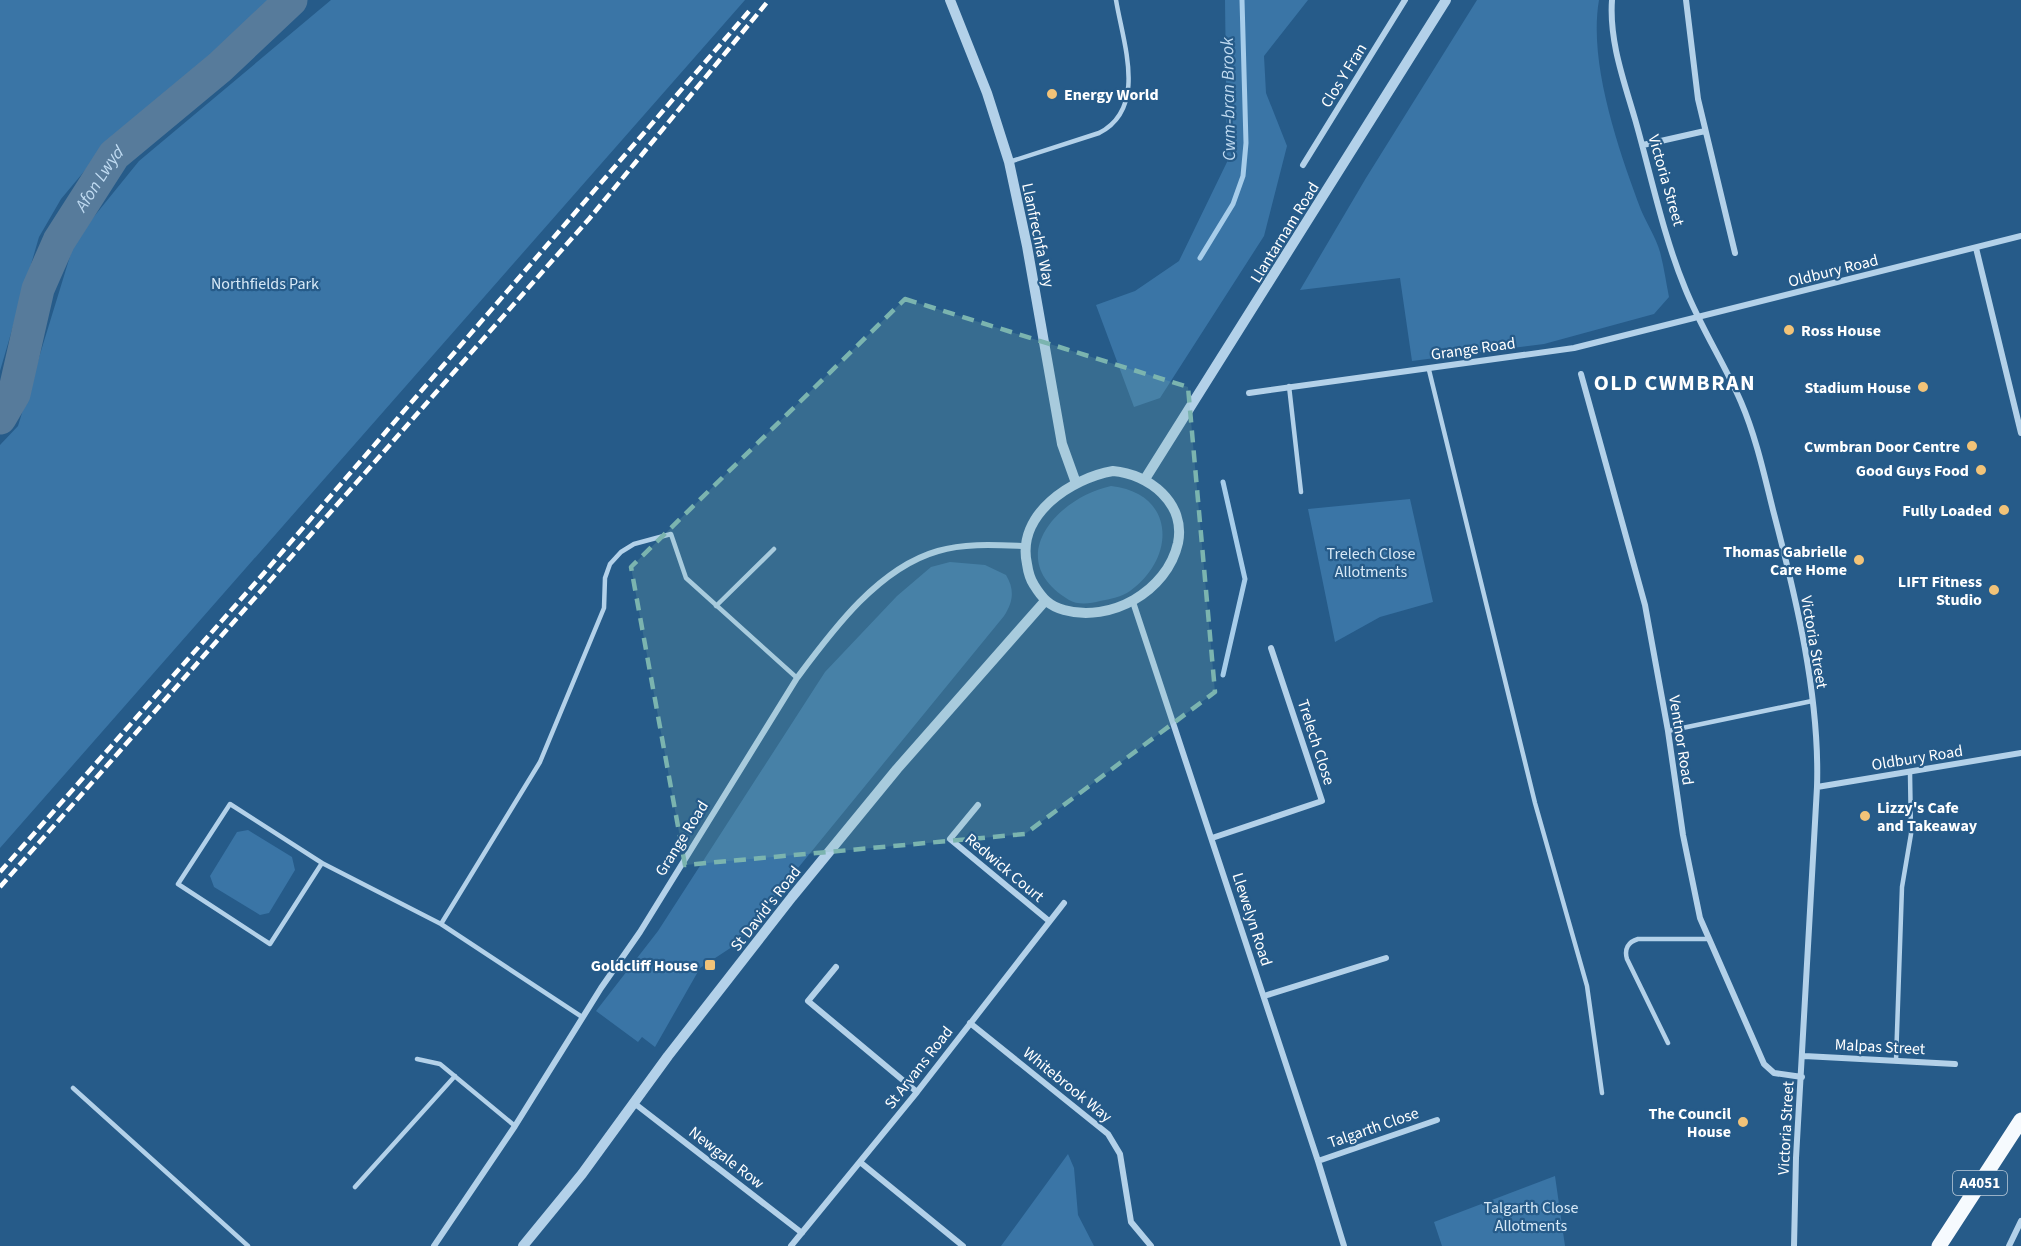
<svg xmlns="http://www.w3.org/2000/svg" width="2021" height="1246" font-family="'Source Sans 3',sans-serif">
	<rect width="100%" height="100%" fill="#265b89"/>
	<path fill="#3a75a6" d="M0,0H277L112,138L61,199L39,237L0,371Z
		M331,0H745L0,848V445L18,426L75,240L139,161Z
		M1225,0H1308L1264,56L1266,93L1287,146L1264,236L1160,398L1134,407L1096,305L1135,291L1179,261L1227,162Z
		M1477,0H1599C1588,63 1619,151 1641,210C1647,224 1656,238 1660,252C1664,267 1666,282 1669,297L1654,314L1544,344L1412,361L1400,278L1300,290L1366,178Z
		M1111,486C1175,493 1177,557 1130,591C1122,597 1110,599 1100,601C1090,604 1077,605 1069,600C1002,560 1056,498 1111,486Z
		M1410,499L1433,602L1380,617L1335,642L1308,509Z
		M950,562L985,565L1006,575C1015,590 1013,602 1004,616L735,945L700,968L655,1047L642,1037L638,1042L596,1011L658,931L825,672L897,596L931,567Z
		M248,830L292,857L295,870L269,913L260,915L214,887L210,876L237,832Z
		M1068,1154L1074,1168L1078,1215L1094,1246H1001Z
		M1555,1176L1565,1246H1442L1434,1222Z"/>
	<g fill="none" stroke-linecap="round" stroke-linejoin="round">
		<path stroke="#a7cdea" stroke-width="5" d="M1200,258L1233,204L1243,176L1246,143L1242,0
			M1223,675L1245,579L1223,482"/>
		<path stroke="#577b9b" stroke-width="33" id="s1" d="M0,418L14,394L38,289L59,241L114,155L220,67L291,0"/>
		<path stroke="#b3d1e9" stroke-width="4.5" d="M1009,162L1099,133C1148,108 1123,43 1116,0
			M1429,370L1535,803L1587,986L1602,1093
			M1289,386L1301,492
			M716,606L774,549
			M1668,731L1812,701
			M230,804L322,863L270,944L178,884Z
			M322,863L441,924L582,1017
			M441,924L540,762L604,608L605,578L610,564L621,552L634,544L671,534L686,578L797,678
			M1668,1043L1627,959C1624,949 1628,942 1638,939H1708
			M417,1059L440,1064L515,1126
			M1896,1061L1902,887L1911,834L1910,773
			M73,1088L248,1246
			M355,1187L455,1076"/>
		<path stroke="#b3d1e9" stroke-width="6" d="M1612,0C1609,41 1624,81 1635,119C1651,175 1663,235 1685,288C1701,328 1724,363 1741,402C1756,437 1764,474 1773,510C1796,597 1820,697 1817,787L1796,1158L1794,1246
			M1686,0L1698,99L1735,253
			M1643,145L1705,131
			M1303,165L1405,0
			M1976,248L2021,433
			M1581,374L1645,605L1668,731L1683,835L1700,918L1764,1064L1774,1073L1802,1077
			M1249,393L1574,348L2021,236
			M1133,602L1318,1161L1344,1246
			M1817,787L2021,753
			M978,805L950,839L1049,921
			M1212,838L1322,801L1271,648
			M836,967L808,1001L917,1092
			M1264,996L1386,958
			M970,1023L1108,1134L1120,1154L1131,1222L1151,1246
			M1804,1056L1955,1064
			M634,1103L802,1233
			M1318,1161L1437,1120
			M860,1162L963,1246
			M434,1246L515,1126L601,988L640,932L797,678C832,631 878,568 938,551C965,543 996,545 1025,546
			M791,1246L917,1092L1064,903
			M2009,1246L2021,1221"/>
		<path stroke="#b3d1e9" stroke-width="10" d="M950,0L987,93L1009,162L1027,246L1062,444L1076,483
			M1113,471C1149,474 1186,503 1178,543C1167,592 1110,623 1064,610C1049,606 1042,598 1034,585C1030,579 1028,571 1027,564C1016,514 1072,478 1113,471Z
			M1145,479L1446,0
			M523,1246L582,1174L668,1056L792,897L897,769L1045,601"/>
		<path stroke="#f6fafe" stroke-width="15" d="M1939,1246L2021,1120"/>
		<path stroke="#fff" stroke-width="4.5" stroke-dasharray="10 4.5" stroke-linecap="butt" d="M0,872L264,573L751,9
			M0,887L589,219L769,0"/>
	</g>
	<path fill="#7bb4af" fill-opacity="0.2" stroke="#7bb4af" stroke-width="4.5" stroke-dasharray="12 8" stroke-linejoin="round" d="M905,299L1188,387L1215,692L1025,834L685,865L631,567Z"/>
	<g fill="#f2c378" stroke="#265b89" stroke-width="2">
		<circle cx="1052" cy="94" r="6"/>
		<circle cx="1789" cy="330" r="6"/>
		<circle cx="1923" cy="387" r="6"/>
		<circle cx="1972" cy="446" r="6"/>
		<circle cx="1981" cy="470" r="6"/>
		<circle cx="2004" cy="510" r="6"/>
		<circle cx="1859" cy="560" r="6"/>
		<circle cx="1994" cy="590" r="6"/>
		<circle cx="1865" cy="816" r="6"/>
		<rect x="704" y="959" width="12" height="12" rx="3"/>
		<circle cx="1743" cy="1122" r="6"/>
	</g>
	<g text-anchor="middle" stroke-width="4.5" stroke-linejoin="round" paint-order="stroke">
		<rect fill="#265b89" stroke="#becedc" stroke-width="1.5" x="1953" y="1171" width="54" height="24" rx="4.5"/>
		<g font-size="15" font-weight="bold" fill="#fff">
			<text x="1980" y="1188">A4051</text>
		</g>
		<g font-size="16" fill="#fff" stroke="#265b89">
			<text transform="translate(1343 75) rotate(-58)" y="6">Clos Y Fran</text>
			<text transform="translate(1667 180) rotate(74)" y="6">Victoria Street</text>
			<text transform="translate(1284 232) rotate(-58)" y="6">Llantarnam Road</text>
			<text transform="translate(1039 235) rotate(78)" y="6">Llanfrechfa Way</text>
			<text transform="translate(1833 270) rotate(-14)" y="6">Oldbury Road</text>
			<text transform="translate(1473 348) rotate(-8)" y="6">Grange Road</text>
			<text transform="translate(1815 642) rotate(80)" y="6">Victoria Street</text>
			<text transform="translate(1682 740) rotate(81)" y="6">Ventnor Road</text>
			<text transform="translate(1317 742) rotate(72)" y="6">Trelech Close</text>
			<text transform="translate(1917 757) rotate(-9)" y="6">Oldbury Road</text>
			<text transform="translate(681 838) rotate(-58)" y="6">Grange Road</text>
			<text transform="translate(1005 867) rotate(40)" y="6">Redwick Court</text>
			<text transform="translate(765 908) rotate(-52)" y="6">St David's Road</text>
			<text transform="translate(1253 919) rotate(72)" y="6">Llewelyn Road</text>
			<text transform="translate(1880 1046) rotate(3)" y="6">Malpas Street</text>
			<text transform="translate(918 1067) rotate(-52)" y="6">St Arvans Road</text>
			<text transform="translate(1068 1084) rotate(39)" y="6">Whitebrook Way</text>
			<text transform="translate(1373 1127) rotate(-19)" y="6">Talgarth Close</text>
			<text transform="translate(1785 1128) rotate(-87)" y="6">Victoria Street</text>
			<text transform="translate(727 1157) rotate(38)" y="6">Newgale Row</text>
		</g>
		<g font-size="16" font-weight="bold" fill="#fff" stroke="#265b89" text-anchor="end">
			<text x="1064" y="100" text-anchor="start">Energy World</text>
			<text x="1801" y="336" text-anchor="start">Ross House</text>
			<text x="1911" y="393">Stadium House</text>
			<text x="1960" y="452">Cwmbran Door Centre</text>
			<text x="1969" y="476">Good Guys Food</text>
			<text x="1992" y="516">Fully Loaded</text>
			<text x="1847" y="557">Thomas Gabrielle<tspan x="1847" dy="18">Care Home</tspan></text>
			<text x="1982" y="587">LIFT Fitness<tspan x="1982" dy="18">Studio</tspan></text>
			<text x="1877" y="813" text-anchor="start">Lizzy's Cafe<tspan x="1877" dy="18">and Takeaway</tspan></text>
			<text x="698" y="971">Goldcliff House</text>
			<text x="1731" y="1119">The Council<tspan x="1731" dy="18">House</tspan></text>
		</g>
		<g font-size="16" fill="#d7e9f7" stroke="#265b89">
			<text x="265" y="289">Northfields Park</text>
			<text x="1371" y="559">Trelech Close<tspan x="1371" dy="18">Allotments</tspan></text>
			<text x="1531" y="1213">Talgarth Close<tspan x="1531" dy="18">Allotments</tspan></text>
		</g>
		<g font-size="18" font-style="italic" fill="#bfdaf1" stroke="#265b89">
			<text transform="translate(1228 99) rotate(-91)" y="6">Cwm-bran Brook</text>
			<text dy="6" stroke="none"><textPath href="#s1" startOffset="262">Afon Lwyd</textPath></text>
		</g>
		<g font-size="22" font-weight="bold" letter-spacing="1.5" fill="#fff" stroke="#265b89">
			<text x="1675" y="390">OLD CWMBRAN</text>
		</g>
	</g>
</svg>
